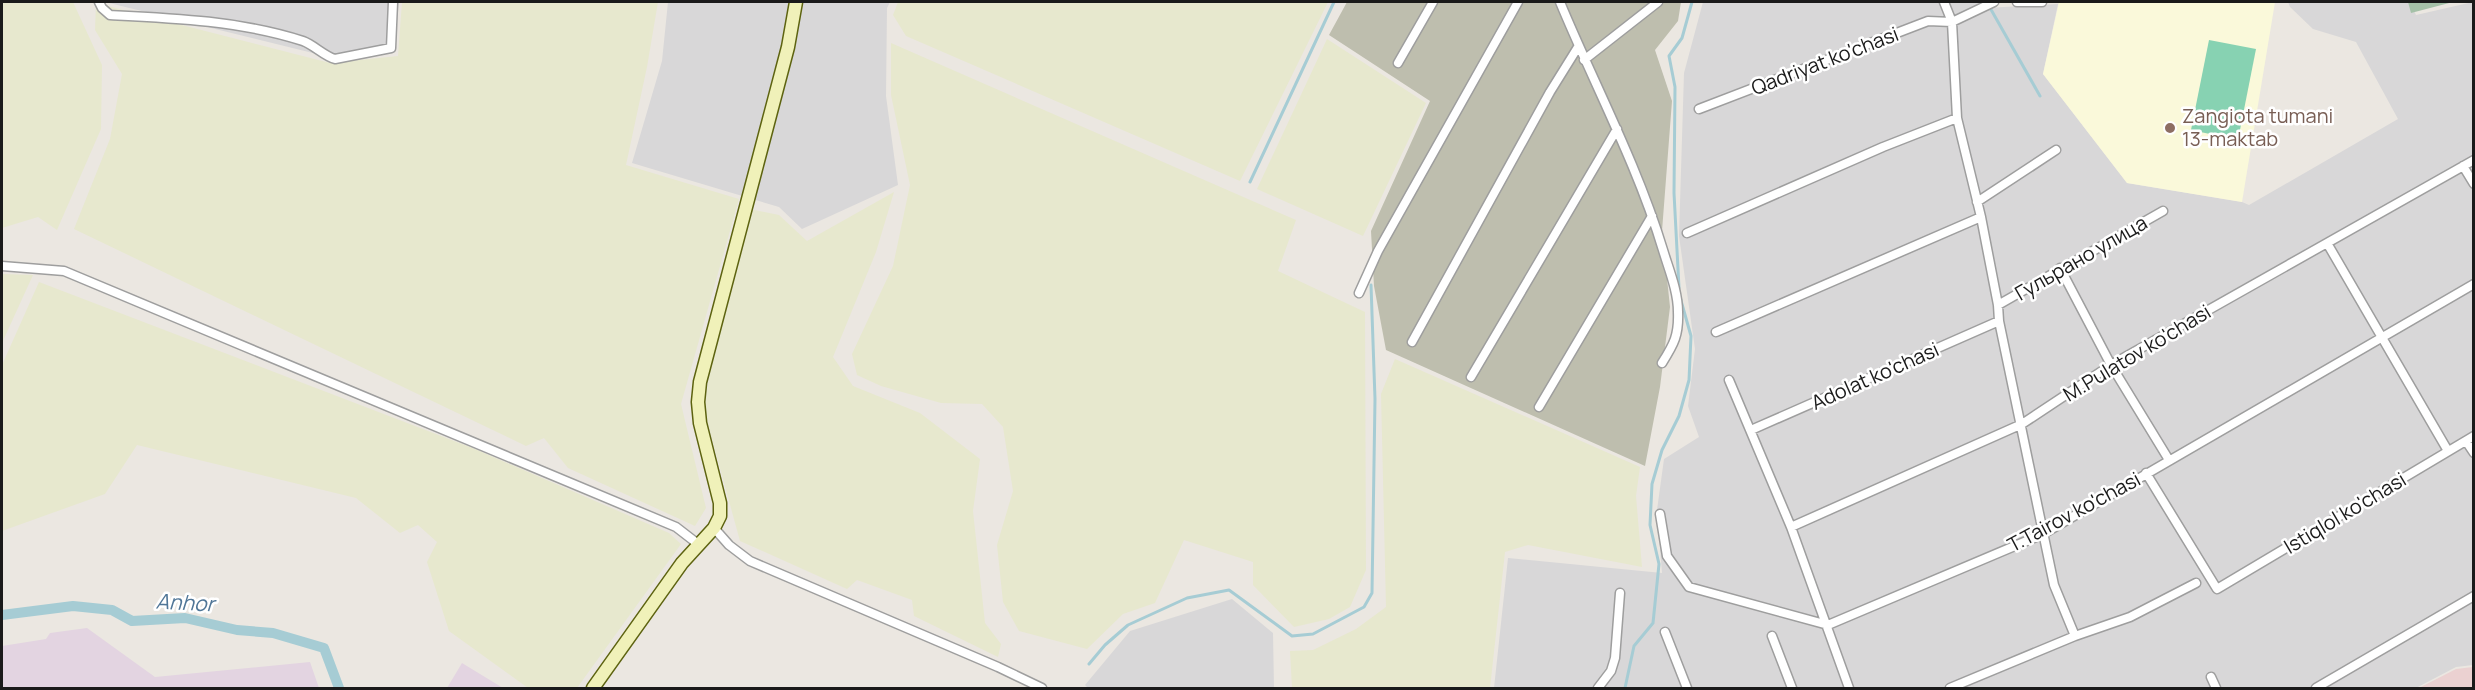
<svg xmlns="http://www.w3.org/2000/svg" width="2475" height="690" font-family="Manrope,sans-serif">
	<rect width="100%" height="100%" fill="#ebe7e1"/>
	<path fill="#d8d7d8" d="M105,2H399L394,51L333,58Z
		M668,2H890L887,8L886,96L898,185L802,229L779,207L632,163L662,61Z
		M1703,2H1982L1986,8L2058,4L2043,74L2127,183L2242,202L2249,205L2398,119L2356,42L2313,29L2290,7L2288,2H2410L2416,15L2473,2V665L2456,667L2416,688H1494L1508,558L1662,573L1657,510L1664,459L1699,437L1688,406L1695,349L1679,236L1684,73Z
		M1232,599L1273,633L1274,688H1088L1085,685L1130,631Z"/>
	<path fill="#ebd1d1" d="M2473,667V688H2419L2456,669Z"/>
	<path fill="#e3d4e1" d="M87,628L155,677L310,662L319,688H2V646L46,639L50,633Z
		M462,663L503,688H447Z"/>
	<path fill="#faf9da" d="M2059,2H2275L2242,202L2127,183L2043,74Z"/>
	<path fill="#bebeae" d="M1347,2H1681L1678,21L1655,50L1672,101L1662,231L1670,307L1660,387L1645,466L1386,350L1374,286L1371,231L1430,101L1329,35Z"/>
	<path fill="#e7e8ce" d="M2,2H73L102,65L101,129L57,230L38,217L2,228Z
		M402,2H658L647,67L626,165L739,199L681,404L706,508L695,526L568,468L544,438L526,446L74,229L110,139L122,74L95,30L96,3L330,63L398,56Z
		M898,2H1328L1240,181L906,36L893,15Z
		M1327,39L1426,103L1363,236L1257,189Z
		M891,43L1296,220L1278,271L1365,312L1366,570L1350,607L1329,619L1294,627L1253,585V562L1184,540L1155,603L1123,614L1087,649L1019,631L1003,602L997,545L1013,491L1003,427L982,404L941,403L881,386L857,375L852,354L893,266L910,185L891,95Z
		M894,192L876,252L833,357L853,386L920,413L980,459L973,511L985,623L1001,644L998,657L914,616L912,600L857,580L847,589L740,541L704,410L711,364L750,209L779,215L807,241Z
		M2,274L33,275L2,343Z
		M39,282L475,449L669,533L681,544L577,688H528L449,631L427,562L437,542L418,525L400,533L356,498L137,445L105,494L2,531V365Z
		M1395,359L1640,467L1636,496L1642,567L1528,545L1505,552L1490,688H1292L1290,651L1313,650L1356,629L1386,607L1381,394Z"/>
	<path fill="#a5c1a8" d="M2408,2H2453L2411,13Z"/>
	<path fill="#87d2b2" d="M2209,40L2256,49L2238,140L2191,130Z"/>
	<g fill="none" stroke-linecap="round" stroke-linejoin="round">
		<path stroke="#a6ccd4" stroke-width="3" d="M1989,6L2040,96
			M1250,182L1334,2
			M1679,288L1674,193L1675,87L1669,56L1682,38L1692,2
			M1089,664L1105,645L1128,625L1187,598L1229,590L1292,636L1313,634L1364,607L1372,593L1375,399L1371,285
			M1625,688L1634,646L1653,623L1659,564L1650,525L1652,484L1662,450L1679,416L1689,380L1691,336L1680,297"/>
		<path stroke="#a6ccd4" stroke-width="10" d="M2,615L73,606L112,610L132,621L185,618L237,630L273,633L324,648L339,688"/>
		<defs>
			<path id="street" d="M99,2L102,8L110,15C173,18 242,21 303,41C314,45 324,56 335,59L391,48L393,2
				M1560,2C1594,84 1637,164 1663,250C1669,270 1678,291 1678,312C1679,335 1674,344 1662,363
				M1944,2L1952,22L1957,118L1981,217L1998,305L1999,321L2054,585L2075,636L1950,688
				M2017,2H2042
				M1584,60L1658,2
				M1398,63L1433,2
				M1699,109L1928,21L1952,22L1994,2
				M2463,166L2474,184
				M1977,202L2056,150
				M1687,233L1883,147L1957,118
				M2327,243L2448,451
				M2,266L64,271L676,527L698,544
				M2060,268L2111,365L2169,460
				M1359,293L1378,251L1518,2
				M1998,305L2163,211
				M1716,332L1981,217
				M1412,342L1550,92L1578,47
				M1471,377L1617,129
				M1729,380L1791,527L1849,688
				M1539,407L1652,216
				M1751,430L1999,321
				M2466,441L2474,453
				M2146,473L2217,589L2474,436
				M1660,514L1667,556L1689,587L1828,625L2043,534L2474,284
				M1791,527L2022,424L2111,365L2474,160
				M714,528L729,545L750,561L998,667L1042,688
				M1665,632L1687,688
				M1772,636L1792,688
				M2075,636L2130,617L2196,583
				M2211,677L2216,688
				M1598,688L1611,671L1615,658L1620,593
				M2316,688L2474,596"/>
			<path id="secondary" d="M593,688L682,563L714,528L720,516V503L700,423L698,402L700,382L788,47L796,2"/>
		</defs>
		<use href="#street" stroke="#9e9e9e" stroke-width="11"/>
		<use href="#secondary" stroke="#5d6310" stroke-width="15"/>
		<use href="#street" stroke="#fff" stroke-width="8"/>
		<use href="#secondary" stroke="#f0f1b9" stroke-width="12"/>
	</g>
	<circle fill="#8d6e63" stroke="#fff" stroke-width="2" cx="2170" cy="128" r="6"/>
	<g text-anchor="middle" stroke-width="5" stroke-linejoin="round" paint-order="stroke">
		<g font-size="20" fill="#1a1a1a" stroke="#fff">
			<text transform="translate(1825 61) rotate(-21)" y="7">Qadriyat ko'chasi</text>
			<text transform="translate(2081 258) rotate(-30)" y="7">Гульрано улица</text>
			<text transform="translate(2137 353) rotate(-31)" y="7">M.Pulatov ko'chasi</text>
			<text transform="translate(1875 376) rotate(-24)" y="7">Adolat ko'chasi</text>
			<text transform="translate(2074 512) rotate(-28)" y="7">T.Tairov ko'chasi</text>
			<text transform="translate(2345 513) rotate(-31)" y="7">Istiqlol ko'chasi</text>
		</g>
		<g font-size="20" fill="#785e54" stroke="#fff" text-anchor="start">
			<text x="2182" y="123">Zangiota tumani<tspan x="2182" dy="23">13-maktab</tspan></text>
		</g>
		<g font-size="21" font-style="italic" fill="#507697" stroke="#fff">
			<text transform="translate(185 603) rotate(3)" y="7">Anhor</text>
		</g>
	</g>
	<rect width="2475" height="690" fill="none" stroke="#1a1a1a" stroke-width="6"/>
</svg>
